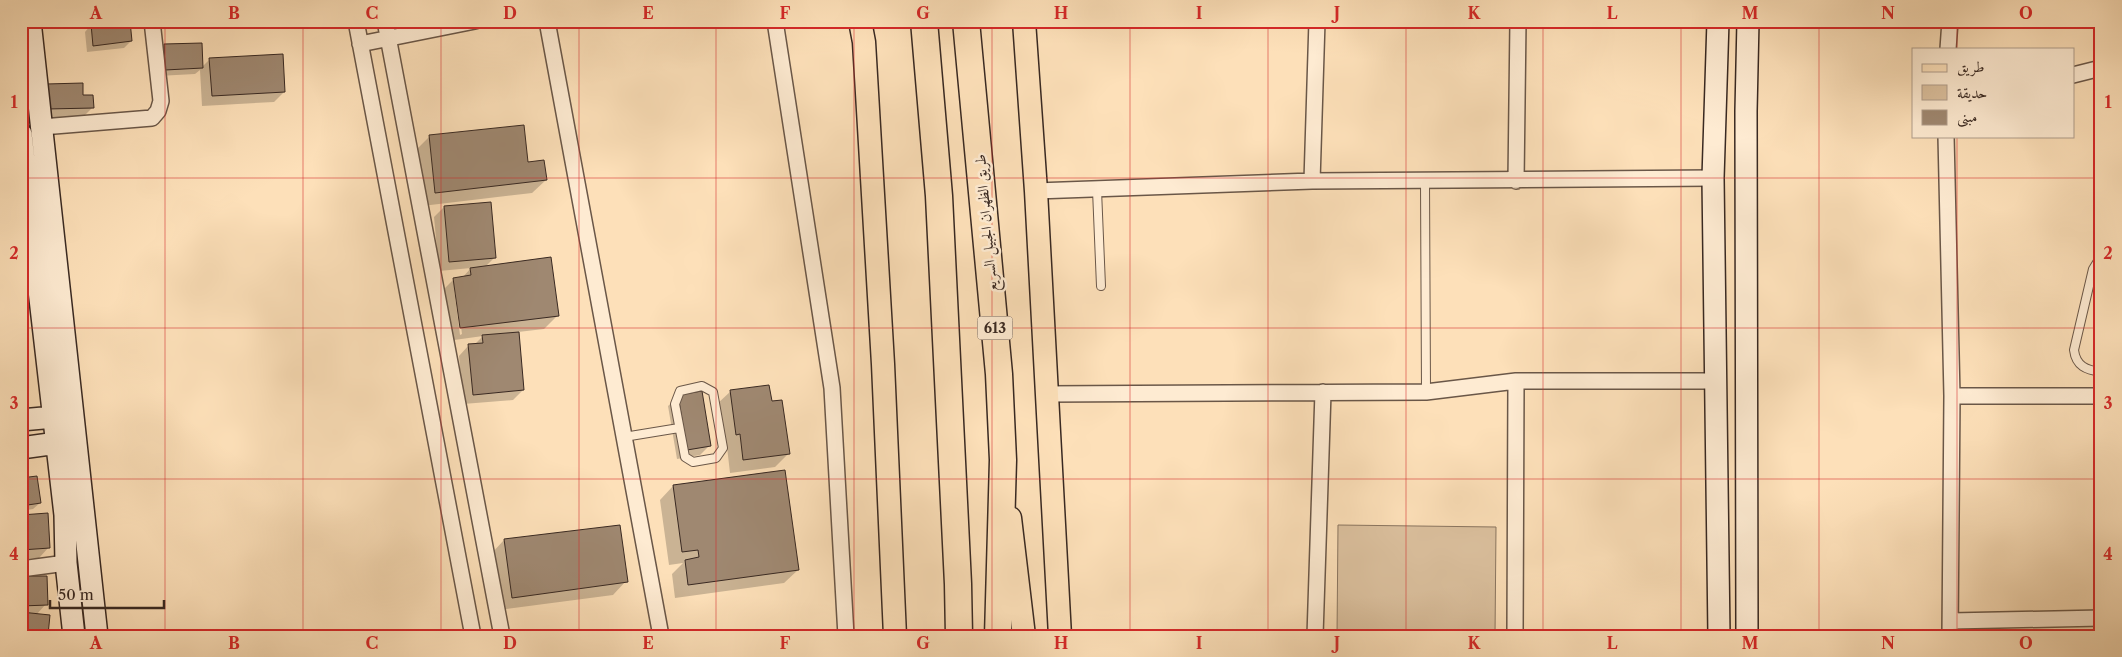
<svg xmlns="http://www.w3.org/2000/svg" width="2122" height="657" font-family="'Libre Caslon Text',Amiri,serif">
	<rect width="100%" height="100%" fill="#fde0b9"/>
	<filter id="stains"><feTurbulence type="fractalNoise" baseFrequency=".004" numOctaves="4"/><feColorMatrix values="0 0 0 0 .2 0 0 0 0 .09 0 0 0 0 .02 0 0 0 .5 -.17"/></filter>
	<radialGradient id="worn" r=".72"><stop offset=".6" stop-color="#630" stop-opacity="0"/><stop offset="1" stop-color="#630" stop-opacity=".3"/></radialGradient>
	<path fill="#dcc19f" stroke="#8a7560" d="M1338,525L1496,527L1495,636H1337Z"/>
	<path fill="#0003" fill-rule="evenodd" d="M32,21H80L33,28Z
		M91,25L131,41L124,48L87,52L85,32Z
		M164,45L202,67L210,59L284,92L274,102L202,106L200,70L195,74L158,76V52Z
		M36,96H82L93,107L82,118L37,119Z
		M429,137L546,180L532,193L422,206L416,150Z
		M444,207L495,257L485,267L558,315L544,329L518,332L523,390L513,400L463,404L459,356L469,345H474L483,336L447,341L441,292L454,279L462,278L471,268L439,271L434,217ZM454,288H456L462,334L460,335Z
		M731,391L771,402L788,454L775,467L730,473L727,447L723,448L717,404Z
		M679,396L710,445L700,455L677,459L668,406Z
		M784,471L798,570L784,583L675,598L672,574L683,563L669,565L660,500L673,486Z
		M21,479L40,503L33,509L21,511Z
		M21,516L49,547L39,558L21,559Z
		M504,540L626,581L613,595L499,610L491,554Z
		M25,578L46,604L36,615L47,634L46,636H21V581Z"/>
	<path fill="#9f8871" stroke="#392922" d="M117,21H130L132,41L93,46L91,24Z
		M202,43L203,68L165,70L164,44Z
		M283,54L285,92L212,96L209,58Z
		M83,83V95H93L94,108L47,109L46,84Z
		M524,125L528,162L544,160L547,180L435,193L429,135Z
		M491,202L496,258L449,262L444,206Z
		M551,257L559,316L460,328L453,278L471,275L470,268Z
		M519,332L524,390L473,395L468,344L483,343L482,335Z
		M21,360H27L25,381L21,380Z
		M769,385L772,401L782,400L790,454L743,460L740,434L736,435L730,390Z
		M21,387H25L26,410H21Z
		M702,391L711,446L687,450L678,395Z
		M785,470L799,570L688,585L685,560L699,557L698,550L682,552L673,485Z
		M37,476L41,503L21,506V478Z
		M48,513L50,548L21,550V515Z
		M620,525L628,582L512,598L504,539Z
		M24,576H47L48,605L21,606V589H24Z
		M21,612L50,615L48,635L21,632Z"/>
	<g fill="none" stroke-linecap="round" stroke-linejoin="round">
		<defs>
			<path id="lane" d="M1425,181L1426,392
				M1097,190L1101,286
				M2101,256L2093,269L2074,350C2076,366 2086,370 2101,372
				M702,386L713,392L723,448L716,458L693,462L685,457L675,404L680,391Z
				M624,437L679,428"/>
			<path id="street" d="M356,21L473,636
				M385,21L502,636
				M547,21L661,636
				M775,21L832,388L846,636
				M360,44L475,21
				M1948,49L1950,21
				M2073,75L2101,68
				M42,127L152,118L158,111L161,101L152,21
				M1946,136L1952,396L1950,636
				M1312,181L1317,21
				M1516,181L1518,21
				M1036,191L1312,181L1713,178
				M1047,394L1426,392L1516,381H1716
				M1952,396H2101
				M21,569L66,563
				M1951,621L2101,618
				M1315,636L1323,392
				M1515,636L1516,381"/>
			<path id="secondary" d="M30,21L97,636
				M1718,21L1713,178L1719,636
				M21,134L65,515L66,563L74,636
				M21,420L54,417
				M21,448L57,443
				M1747,636L1746,111L1748,21"/>
			<path id="primary" d="M860,21L864,42L883,364L895,636
				M1024,21L1036,191L1060,636
				M1010,518L1024,636"/>
			<path id="highway" d="M924,21L939,196L958,584L959,636
				M966,21L999,374L1003,460L998,636"/>
		</defs>
		<use href="#lane" stroke="#6a5748" stroke-width="10"/>
		<use href="#street" stroke="#6a5748" stroke-width="18"/>
		<use href="#secondary" stroke="#392922" stroke-width="24"/>
		<use href="#primary" stroke="#392922" stroke-width="25"/>
		<use href="#highway" stroke="#392922" stroke-width="29"/>
		<use href="#lane" stroke="#feebd2" stroke-width="8"/>
		<use href="#street" stroke="#feebd2" stroke-width="15"/>
		<use href="#secondary" stroke="#feebd2" stroke-width="21"/>
		<use href="#primary" stroke="#fde0b9" stroke-width="22"/>
		<use href="#highway" stroke="#fde0b9" stroke-width="26"/>
	</g>
	<path fill="none" stroke="#d62828" stroke-width="1" stroke-opacity="0.55" d="M165,21V636M303,21V636M441,21V636M579,21V636M716,21V636M854,21V636M992,21V636M1130,21V636M1268,21V636M1406,21V636M1543,21V636M1681,21V636M1819,21V636M1957,21V49M1957,136V636M21,178H2101M21,328H2101M21,479H2101"/>
	<g text-anchor="middle" stroke-width="5" stroke-linejoin="round" paint-order="stroke">
		<rect fill="#feebd2" stroke="#746357" stroke-width="1" x="977.5" y="316.5" width="35" height="23" rx="4"/>
		<g font-size="14" font-weight="bold" fill="#392922">
			<text x="995" y="333">613</text>
		</g>
		<g font-size="15" fill="#392922" stroke="#feebd2">
			<text transform="translate(986 223) rotate(-95)" y="5">طريق الظهران الجبيل السريع</text>
		</g>
	</g>
	<rect width="2122" height="657" fill="none" stroke="#fde0b9" stroke-width="55"/>
	<rect x="1912" y="48" width="162" height="90" fill="#feebd2" stroke="#af9d8c"/>
	<rect x="1922" y="64" width="25" height="8" fill="#fde0b9" stroke="#af9d8c"/>
	<text x="1957" y="72" font-size="15" fill="#392922">طريق</text>
	<rect x="1922" y="85" width="25" height="15" fill="#dcc19f" stroke="#af9d8c"/>
	<text x="1957" y="98" font-size="15" fill="#392922">حديقة</text>
	<rect x="1922" y="110" width="25" height="15" fill="#9f8871" stroke="#af9d8c"/>
	<text x="1957" y="122" font-size="15" fill="#392922">مبنى</text>
	<path d="M50 600v8h114v-8" fill="none" stroke="#392922" stroke-width="2.5"/>
	<text x="58" y="600" font-size="15" fill="#392922" stroke="#feebd2" stroke-width="4" paint-order="stroke">50 m</text>
	<rect x="28" y="28" width="2066" height="602" fill="none" stroke="#d62828" stroke-width="2"/>
	<g font-size="16" text-anchor="middle" font-weight="bold" fill="#d62828">
		<text x="96" y="19">A</text>
		<text x="234" y="19">B</text>
		<text x="372" y="19">C</text>
		<text x="510" y="19">D</text>
		<text x="648" y="19">E</text>
		<text x="785" y="19">F</text>
		<text x="923" y="19">G</text>
		<text x="1061" y="19">H</text>
		<text x="1199" y="19">I</text>
		<text x="1337" y="19">J</text>
		<text x="1474" y="19">K</text>
		<text x="1612" y="19">L</text>
		<text x="1750" y="19">M</text>
		<text x="1888" y="19">N</text>
		<text x="2026" y="19">O</text>
		<text x="14" y="108">1</text>
		<text x="2108" y="108">1</text>
		<text x="14" y="259">2</text>
		<text x="2108" y="259">2</text>
		<text x="14" y="409">3</text>
		<text x="2108" y="409">3</text>
		<text x="14" y="560">4</text>
		<text x="2108" y="560">4</text>
		<text x="96" y="649">A</text>
		<text x="234" y="649">B</text>
		<text x="372" y="649">C</text>
		<text x="510" y="649">D</text>
		<text x="648" y="649">E</text>
		<text x="785" y="649">F</text>
		<text x="923" y="649">G</text>
		<text x="1061" y="649">H</text>
		<text x="1199" y="649">I</text>
		<text x="1337" y="649">J</text>
		<text x="1474" y="649">K</text>
		<text x="1612" y="649">L</text>
		<text x="1750" y="649">M</text>
		<text x="1888" y="649">N</text>
		<text x="2026" y="649">O</text>
	</g>
	<rect width="100%" height="100%" filter="url(#stains)"/>
	<rect width="100%" height="100%" fill="url(#worn)"/>
</svg>
